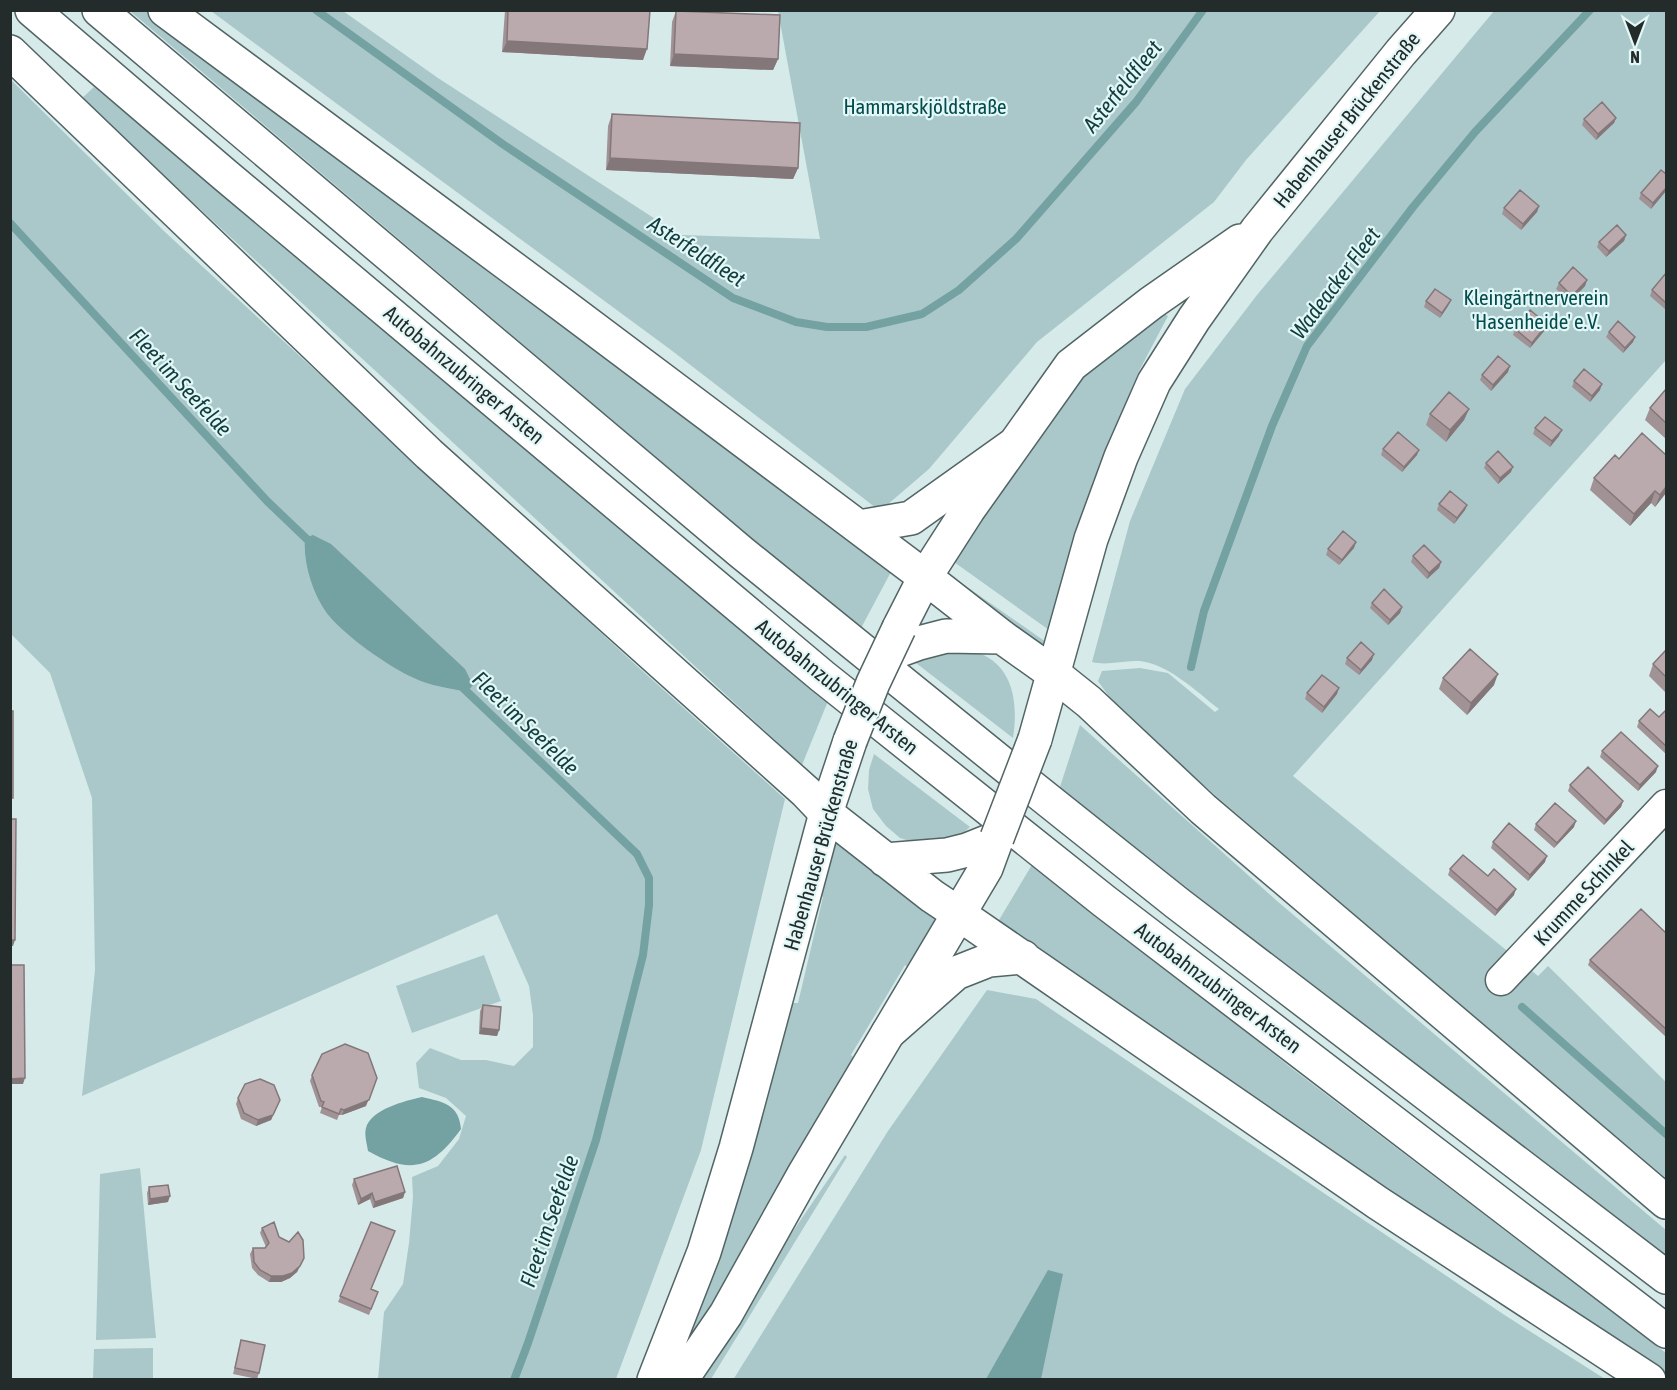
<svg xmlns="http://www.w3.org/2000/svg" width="1677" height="1390" font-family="'Asap Condensed',sans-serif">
	<rect width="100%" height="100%" fill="#d6eaea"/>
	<path fill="#aac8c9" d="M130,11H147L367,174L892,570L860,630Z
		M211,11H343L438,78L680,235L820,239L778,11H1380L1246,160L1214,202L1037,342L929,469L880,511L671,350Z
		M1494,11H1666V360L1293,776L1538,976L1548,966L1666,1082V1178L1490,1030L1216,796L1117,708L1098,681L1102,671L1140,668L1168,673L1215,712L1219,709C1197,692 1167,663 1139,661C1123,660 1108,666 1092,662L1130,521L1185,389L1257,295Z
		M10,79L166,233L637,666L785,799L701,1150L616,1379H378L384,1312L403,1284L409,1243L413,1197L412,1177L438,1166L459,1139L466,1116L446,1098L419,1088L416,1063L430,1048L461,1060H486L514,1066L533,1047V1015L529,986L497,914L82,1096L95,970L92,798L50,673L11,634Z
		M94,87L828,701L802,765L81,99Z
		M1163,313L1168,316L1139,371L1104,455L1049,630L954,562L988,511L1082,378L1116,345Z
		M947,573L1046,642L1042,654L943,582Z
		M942,650C953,651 969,649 979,653C1015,667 1018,706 1013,738L916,663L929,654Z
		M1080,725L1277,901L1666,1230V1259L1059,790Z
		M874,754L970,827L955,840L919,844L900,838L886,826L873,809L868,789L869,770Z
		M835,834L942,913L909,968L905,965L851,1055L854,1058L698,1333L684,1345L756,1135L792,1003H798L823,897L820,896Z
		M1033,863L1290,1067L1666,1353V1379L1443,1233L996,925Z
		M484,955L501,1001L412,1033L396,986Z
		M987,990L1036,999L1503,1314L1605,1379L733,1380L888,1131Z
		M845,1155L847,1157L711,1379L698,1380L736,1331L762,1281L789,1237Z
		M140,1168L156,1338L96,1340L100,1174Z
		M153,1348V1379H93L94,1349Z"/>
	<path fill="#74a1a2" d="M313,535L331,544L465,669L473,685L467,692C450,688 430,686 414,678C389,667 342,634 326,612C312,592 303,562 305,538Z
		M422,1097C443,1102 459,1104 461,1129C432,1169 411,1175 368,1151C367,1144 364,1135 366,1128C371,1109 405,1101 422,1097Z
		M1048,1270L1063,1274L1041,1379H986Z"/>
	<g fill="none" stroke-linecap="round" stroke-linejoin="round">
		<path stroke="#74a1a2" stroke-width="8" d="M316,10L504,145L733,298L796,322L827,327H866L922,314L959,290L1016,239L1136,102L1203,10
			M10,223L267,501L312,544
			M1191,667L1204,611L1272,426L1307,346L1413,207L1475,132L1590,10
			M462,687L637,854L649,878V905L643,955L596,1140L528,1343L514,1380
			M1522,1007L1666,1134"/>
		<defs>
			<path id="minor" d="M1501,980L1666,805"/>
			<path id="major" d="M925,577L1002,637L1054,674
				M899,628L925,577L968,510L1071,365L1151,303L1240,241
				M886,655L919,643L946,636L1002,637
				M1035,739L1091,539L1121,457L1154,382L1194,319L1257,230L1401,52L1438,10
				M826,813L932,896L959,914
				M885,860L947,855L967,850L997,838
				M654,1380L704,1252L736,1148L826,813L850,741
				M681,1380L726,1314L803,1176L986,868L997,838"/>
			<path id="highway" d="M32,10L225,175L822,676L1104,901L1666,1331
				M99,10L741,552L999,761L1177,903L1666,1277
				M165,10L564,306L925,577
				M10,52L429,454L806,792L826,813
				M859,527L911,518L1012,446
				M1054,674L1089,702L1203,809L1666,1202
				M959,914L1378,1203L1649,1380
				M888,1033L956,973L989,960L1023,957"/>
		</defs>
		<use href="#minor" stroke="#536465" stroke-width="33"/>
		<use href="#major" stroke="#536465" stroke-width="36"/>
		<use href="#highway" stroke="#536465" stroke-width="36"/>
		<use href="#minor" stroke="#fff" stroke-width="30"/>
		<use href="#major" stroke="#fff" stroke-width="33"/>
		<use href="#highway" stroke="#fff" stroke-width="33"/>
		<defs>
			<path id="major-bridge" d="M850,741L873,683L899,628
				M997,838L1035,739"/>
		</defs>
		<use href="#major-bridge" stroke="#536465" stroke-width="36" stroke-linecap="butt"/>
		<use href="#major-bridge" stroke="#fff" stroke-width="33"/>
	</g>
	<path fill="#a19295" d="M505,10H650L643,60L502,52Z
		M676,11L778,59L773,70L670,66L672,22Z
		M612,114L798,168L793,179L606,170L608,126Z
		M1616,118L1614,123L1596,140L1582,125L1584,119Z
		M1666,174V191L1651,209L1639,199L1641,193Z
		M1539,206L1537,212L1521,230L1502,214L1504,208Z
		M1626,235L1624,241L1606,257L1597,247L1599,242Z
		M1666,273V310L1650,296L1652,290Z
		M1587,280L1585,286L1570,302L1556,289L1559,283Z
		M1451,300L1448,306L1440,318L1424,307L1426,301Z
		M1515,329L1545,330L1530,348L1513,335Z
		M1609,332L1635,337L1633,342L1623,353L1606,337Z
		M1508,372L1491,391L1480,380L1482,375Z
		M1574,381L1600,390L1590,402L1572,387Z
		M1666,389V439L1645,420L1650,408Z
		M1469,409L1464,420L1446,442L1426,425L1430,414Z
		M1535,428L1559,436L1550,447L1533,434Z
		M1383,449L1417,455L1402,472L1381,455Z
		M1666,455V493L1655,507L1651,503L1630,526L1590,490L1594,478L1619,459Z
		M1486,463L1511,472L1498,484L1484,468Z
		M1439,504L1467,505L1465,510L1454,524L1437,510Z
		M1354,548L1339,565L1326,555L1328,549Z
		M1413,556L1441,562L1439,568L1427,579L1411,562Z
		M1372,603L1402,607L1400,613L1388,625L1370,608Z
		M1666,650V693L1649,676L1653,664Z
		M1347,658L1372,660L1359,675L1345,664Z
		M1443,678L1494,685L1467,715L1439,689Z
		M1307,693L1337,694L1322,713L1305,699Z
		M1666,711V754L1637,727L1639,721L1659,717Z
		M1602,751L1656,772L1638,791L1600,757Z
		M1570,785L1623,801L1621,807L1604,825L1568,791Z
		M1536,824L1574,827L1554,848L1534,830Z
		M1493,842L1545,862L1528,881L1491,848Z
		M1450,869L1488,876L1514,895L1495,916L1448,875Z
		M1666,933V1037L1588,965L1590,960Z
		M483,1005L499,1030L497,1036L479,1034L480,1011Z
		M312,1075L366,1106L342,1115H339L337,1120L320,1113L322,1107H319L310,1081Z
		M238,1098L280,1100L271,1120L256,1126L241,1119L236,1104Z
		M354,1179L405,1192L403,1198L373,1208L370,1199L358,1205L352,1185Z
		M149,1187L168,1202L148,1205L147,1193Z
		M371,1222V1289L378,1292L369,1315L338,1302Z
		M262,1228L279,1237L304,1258L297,1272L290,1278L281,1282H269L258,1275L252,1268L250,1254L253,1248H265L266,1247L260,1233Z
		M241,1340L259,1373L257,1379L233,1374Z"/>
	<path fill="#837779" d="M507,41L647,49L643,60L502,52Z
		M674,54L778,59L773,70L670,66Z
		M1616,118L1614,123L1596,140L1598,134Z
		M610,158L798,168L793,179L606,170Z
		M1666,188V191L1651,209L1653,203Z
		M1539,206L1537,212L1521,230L1523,224Z
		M1626,235L1624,241L1606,257L1609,251Z
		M1587,280L1585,286L1570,302L1572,296Z
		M1451,300L1448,306L1440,318L1442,313Z
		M1547,324L1545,330L1530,348L1532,343Z
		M1635,337L1633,342L1623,353L1625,348Z
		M1510,366L1508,372L1491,391L1493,385Z
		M1602,384L1600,390L1590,402L1592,396Z
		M1469,409L1464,420L1446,442L1450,430Z
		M1562,430L1559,436L1550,447L1552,441Z
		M1419,450L1417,455L1402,472L1404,467Z
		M1513,467L1511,472L1498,484L1500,478Z
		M1666,487V493L1655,507L1660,495Z
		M1655,491L1651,503L1630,526L1634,514Z
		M1467,505L1465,510L1454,524L1457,518Z
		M1356,542L1354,548L1339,565L1342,560Z
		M1441,562L1439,568L1427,579L1429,573Z
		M1402,607L1400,613L1388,625L1390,620Z
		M1374,654L1372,660L1359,675L1361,670Z
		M1498,674L1494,685L1467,715L1471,703Z
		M1339,688L1337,694L1322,713L1324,707Z
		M1658,766L1656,772L1638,791L1640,785Z
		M1623,801L1621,807L1604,825L1606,820Z
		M1576,821L1574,827L1554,848L1557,843Z
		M1547,856L1545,862L1528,881L1530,875Z
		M1516,889L1514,895L1495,916L1497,910Z
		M10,940H15L13,946H10Z
		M481,1028L499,1030L497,1036L479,1034Z
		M25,1078L23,1084H10V1079Z
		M375,1084L366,1106L342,1115L344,1110Z
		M280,1100L271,1120L256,1126L258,1120Z
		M405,1192L403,1198L373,1208L375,1202Z
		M372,1193L370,1199L358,1205L361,1199Z
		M170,1196L168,1202L148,1205L150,1199Z
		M304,1258L297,1272L290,1278L281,1282H269L271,1276Z"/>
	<path fill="#bbaaad" stroke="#837779" stroke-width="1.5" d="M508,10H650L647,49L507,41Z
		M676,11L780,15L778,59L674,54Z
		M1602,102L1616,118L1598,134L1584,119Z
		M612,114L800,123L798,168L610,158Z
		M1661,170L1666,174V188L1653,203L1641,193Z
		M1520,190L1539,206L1523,224L1504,208Z
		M1617,225L1626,235L1609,251L1599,242Z
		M1573,267L1587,280L1572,296L1559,283Z
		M1666,273V303L1652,290Z
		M1435,289L1451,300L1442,313L1426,301Z
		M1530,310L1547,324L1532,343L1515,329Z
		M1618,321L1635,337L1625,348L1609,332Z
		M1498,356L1510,366L1493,385L1482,375Z
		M1584,369L1602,384L1592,396L1574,381Z
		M1666,389V423L1650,408Z
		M1449,392L1469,409L1450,430L1430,414Z
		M1545,417L1562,430L1552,441L1535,428Z
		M1398,432L1419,450L1404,467L1383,449Z
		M1642,433L1666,455V487L1660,495L1655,491L1634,514L1594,478L1615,455L1619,459Z
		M1498,451L1513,467L1500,478L1486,463Z
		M1450,491L1467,505L1457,518L1439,504Z
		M1343,531L1356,542L1342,560L1328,549Z
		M1424,545L1441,562L1429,573L1413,556Z
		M1384,589L1402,607L1390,620L1372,603Z
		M1361,642L1374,654L1361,670L1347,658Z
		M1470,649L1498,674L1471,703L1443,678Z
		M1666,650V677L1653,664Z
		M1322,675L1339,688L1324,707L1307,693Z
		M1650,709L1659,717L1666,710V746L1639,721Z
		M10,711H13V798H10Z
		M1621,732L1658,766L1640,785L1602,751Z
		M1588,767L1623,801L1606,820L1570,785Z
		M1555,803L1576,821L1557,843L1536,824Z
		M10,819H16L15,940H10Z
		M1509,823L1547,856L1530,875L1493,842Z
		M1463,855L1488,876L1494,869L1516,889L1497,910L1450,869Z
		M1641,909L1666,933V1029L1590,960Z
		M10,965H24L25,1078L10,1079Z
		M483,1005L501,1007L499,1030L481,1028Z
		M345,1044L368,1053L377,1078L369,1100L344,1110L341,1109L339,1114L322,1107L324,1102L321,1101L312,1075L322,1054Z
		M260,1079L274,1085L280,1100L273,1115L258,1120L244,1113L238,1098L245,1084Z
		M397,1166L405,1192L375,1202L372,1193L361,1199L354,1179Z
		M168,1185L170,1196L150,1199L149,1187Z
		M274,1222L279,1237L289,1242L298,1232L303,1240L304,1258L300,1266L292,1273L283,1276H271L260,1270L254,1262L253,1248H265L269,1243L262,1228Z
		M371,1222L395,1231L371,1289L378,1292L371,1309L340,1296Z
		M241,1340L265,1345L259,1373L235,1368Z"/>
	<g text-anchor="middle" stroke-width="4.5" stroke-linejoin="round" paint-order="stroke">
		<g font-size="21" fill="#034b4d" stroke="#e3f7f7">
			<text x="925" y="114">Hammarskjöldstraße</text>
			<text x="1536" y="305">Kleingärtnerverein<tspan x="1536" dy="24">'Hasenheide' e.V.</tspan></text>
		</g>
		<g font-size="21" fill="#232b2b" stroke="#e3f7f7">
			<text transform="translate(1347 120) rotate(-51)" y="7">Habenhauser Brückenstraße</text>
			<text transform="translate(464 375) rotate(40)" y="7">Autobahnzubringer Arsten</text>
			<text transform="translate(837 687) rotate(39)" y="7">Autobahnzubringer Arsten</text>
			<text transform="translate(821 845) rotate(-74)" y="7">Habenhauser Brückenstraße</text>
			<text transform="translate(1584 893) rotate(-47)" y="7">Krumme Schinkel</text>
			<text transform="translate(1218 988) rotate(37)" y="7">Autobahnzubringer Arsten</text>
		</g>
		<g font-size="22" font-style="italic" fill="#113d3e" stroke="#e3f7f7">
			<text transform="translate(1122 86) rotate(-51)" y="8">Asterfeldfleet</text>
			<text transform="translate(697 251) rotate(33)" y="8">Asterfeldfleet</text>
			<text transform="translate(1335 283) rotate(-53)" y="8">Wadeacker Fleet</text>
			<text transform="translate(181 382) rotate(47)" y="8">Fleet im Seefelde</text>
			<text transform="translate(526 723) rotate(44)" y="8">Fleet im Seefelde</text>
			<text transform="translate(549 1221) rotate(-71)" y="8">Fleet im Seefelde</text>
		</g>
	</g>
	<rect width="1677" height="1390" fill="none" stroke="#232b2b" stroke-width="24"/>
	<g transform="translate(1635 42) rotate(180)" stroke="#e3f7f7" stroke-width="4.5" paint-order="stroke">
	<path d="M0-4.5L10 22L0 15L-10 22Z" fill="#232b2b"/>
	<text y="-9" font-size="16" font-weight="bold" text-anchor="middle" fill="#232b2b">N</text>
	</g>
</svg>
